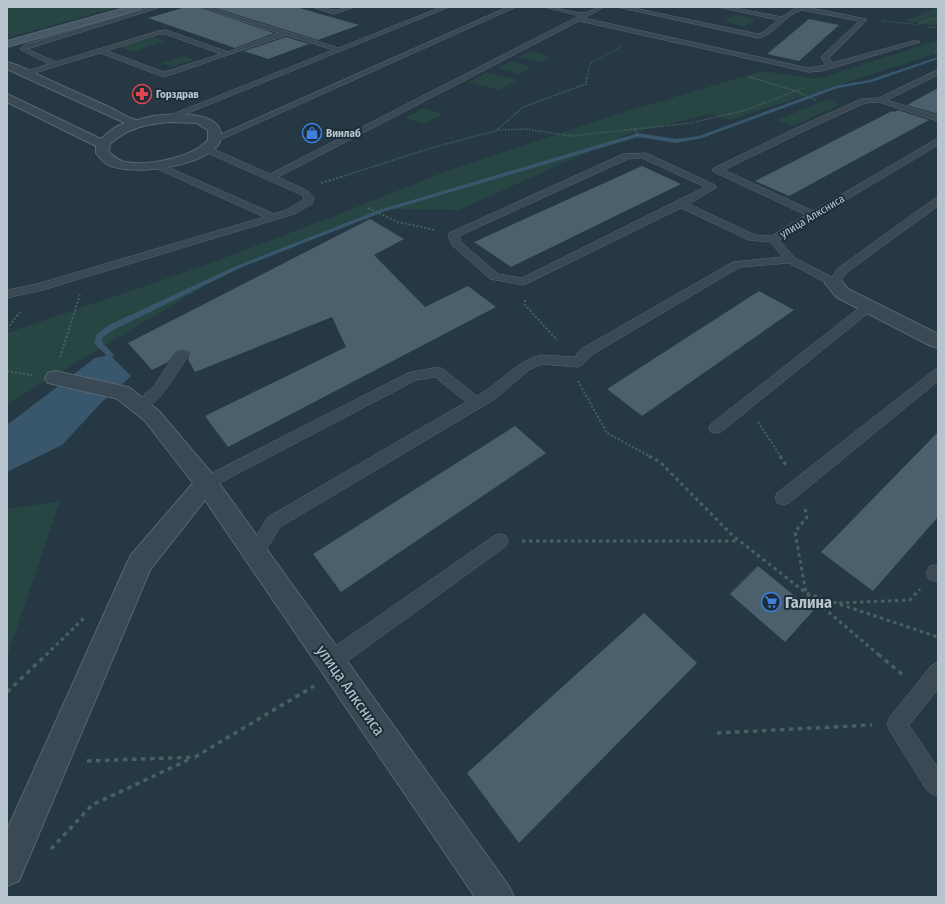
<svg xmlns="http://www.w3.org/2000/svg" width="945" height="904" font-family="'Fira Sans Condensed',sans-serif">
	<rect width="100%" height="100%" fill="#253844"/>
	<path fill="#274543" d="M7,7H119L7,38Z
		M937,7L938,27L906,21Z
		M734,15L755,19L745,27L724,22Z
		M153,37L165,41L132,52L120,47Z
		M938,40V53L730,120L710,114L628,134L459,210L387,209L238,266L7,404V333L203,266L337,215L447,171L608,117L762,71L817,79Z
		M530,51L550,57L540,62L519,57Z
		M183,56L194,60L173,67L161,63Z
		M510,61L531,67L519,74L498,68Z
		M487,72L517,80L499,90L469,82Z
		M828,99L839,105L793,126L777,120Z
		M424,108L443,114L424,124L405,118Z
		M60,501L7,657V509Z"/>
	<path fill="#38576c" d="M110,355L131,376L102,402L62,445L7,472V425L95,358Z"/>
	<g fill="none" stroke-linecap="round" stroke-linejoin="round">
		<path fill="#38576c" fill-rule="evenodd" d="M938,57V59L872,82L838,88L702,138L676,143L638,137L383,212L240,268L115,329L103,337L102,342L114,355L106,366H100L99,364L106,355L94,343L97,334L109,325L236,266L379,210L638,133L676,139L699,136L835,86L869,80Z"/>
	</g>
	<path fill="#4b606c" d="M186,7H197L274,33L235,48L148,18Z
		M212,7H296L359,25L318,40Z
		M809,19L839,25L799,61L767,54Z
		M286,37L309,44L268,59L244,51Z
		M938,88V114L907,105Z
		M898,110L929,120L789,196L755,181L892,111L894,112Z
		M642,166L681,184L511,267L474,242Z
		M370,219L404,239L374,255L425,307L468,286L496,307L228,447L205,416L346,347L332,317L195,372L188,359L190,353L187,350H177L168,362L152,370L128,343Z
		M759,291L794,310L642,416L607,389Z
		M515,426L546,453L341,592L313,554Z
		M938,432V517L873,591L821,552Z
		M758,566L813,611L785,642L730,594Z
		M644,613L697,663L519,843L467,773Z"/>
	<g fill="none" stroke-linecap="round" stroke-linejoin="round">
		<defs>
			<path id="service" d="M151,7H161L27,49L56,62L158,31L166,30L228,52L279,33L198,7H207L339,48L441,7H449L171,120L167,118L168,116L333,50L286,35L164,77L100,53L28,75H25L21,73L49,64L21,50L20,49L24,45ZM160,34H165L221,54L164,72L107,51Z
				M313,7C320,7 330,10 336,10C342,9 348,7 355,7L334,14Z
				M508,7H516L218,141H212L211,139Z
				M544,7C557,7 569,12 583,13C588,13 595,7 604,7L584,18L808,68L826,65L821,58L822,56L859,21L802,10C785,14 776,35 758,38L617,7H629L758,34L762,33L778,20L718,7H730L782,17L795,8L806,7L866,19V21L829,58L832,63L917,40L920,42L822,71L808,72L579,21L278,177L308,191L314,198L312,204L294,214L43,290L7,298V290L37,284L264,217L155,168L153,166L155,164H161L274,214L286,210L303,200L304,198L302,195L203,151L202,149L203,147H209L270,174L579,16Z
				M938,70V75L887,100L938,116V121L879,102L865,103L802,132L724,170L813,211L938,138V145L779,240L795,258L832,277L837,269L934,199L938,198V206L846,273L838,285H830L789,263L740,267L593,354L582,365L577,367L542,364L529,370L495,399L280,527L261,558L255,561L249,558L246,553L268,517L466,402L435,377L416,380L212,487L206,489L200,487L198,483L200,479L408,373L438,367L443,369L477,396C499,384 515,362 540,355L574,357L583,348L733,262L783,257L770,242L749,240L681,208L524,285L490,279L452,245L448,235L449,233L623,154L646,153L715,185L717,187L689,204L755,235L771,236L806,215L714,172L712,170L714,168L796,128L861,99L878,98ZM642,158L705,187L522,278L498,274L461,242L459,236L628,159Z
				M868,303L872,304L874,307L872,310L721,432L716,433L711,432L709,428L711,424L864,304Z
				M182,350L187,351L189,354C180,368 153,416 135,411L133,407L135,403L154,386L177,351Z
				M938,369V381L789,503L783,505L777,503L775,498L777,493L933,371Z
				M500,534L506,536L508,541L506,546L338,668L331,671L324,668L321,661L324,654L494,536Z
				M935,565L938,566V582L929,579L926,573L929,567Z
				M938,663V689L909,725L938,768V796L930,793L926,789L890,731L887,724L890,717L931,666Z"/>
			<path id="pedestrian" d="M55,371L123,386L130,388L133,393L130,398L123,400L48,383L45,378L48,373Z"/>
			<path id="minor" d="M7,62C19,65 32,72 43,77C66,88 90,98 113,109C119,112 131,120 138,120C142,119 148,117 153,116C169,114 213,110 220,130C233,164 129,179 107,164C103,162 99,157 96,153V146L7,102V94L101,139L114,128L125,123L7,69ZM170,122L196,123L208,130V140C193,158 147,166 125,162C118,160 114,157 109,152L110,144C127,128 147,124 170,122Z
				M834,278L840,279L848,289L938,334V348L931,346L836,297L825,283L828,279Z
				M123,386L130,388L159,411L214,476L508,885L514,897H475L205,500L150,570L19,881L7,886V830L127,563L131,555L193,483L145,421L116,398L113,393L116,388Z"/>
			<path id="secondary" d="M128,7H142L141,9L7,47V41Z"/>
		</defs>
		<use href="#service" stroke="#586771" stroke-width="1"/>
		<use href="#pedestrian" stroke="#586771" stroke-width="2"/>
		<use href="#minor" stroke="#586771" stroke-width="2"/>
		<use href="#secondary" stroke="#586771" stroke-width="2"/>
		<path stroke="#46615f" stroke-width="1" stroke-dasharray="1.5 1.5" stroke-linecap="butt" d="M882,21L913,24
			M916,25L938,17
			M928,27L938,28
			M936,54L934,51L938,50
			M748,77L753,78
			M587,78L590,64L622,46"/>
		<path stroke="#46615f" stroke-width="1.5" stroke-dasharray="1.5 1.5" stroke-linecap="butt" d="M749,77L796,91L817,101
			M498,129L523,107L586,84L587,77
			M635,129L639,138
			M341,177L428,149L498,130L525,129L571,136L691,123L746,110L803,88"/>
		<path stroke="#46615f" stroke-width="2" stroke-dasharray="2 2" stroke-linecap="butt" d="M321,183L344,176
			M368,208L398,222L435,230
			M525,300V305L557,340
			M7,329L20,312
			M60,357L80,295
			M7,371L32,375
			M578,381L607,433L651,457
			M758,422L781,457"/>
		<path stroke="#46615f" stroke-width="3" stroke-dasharray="3.5 3.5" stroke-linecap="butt" d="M649,456L660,462L732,535L806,593L938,637
			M780,456L787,467
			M805,509L807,517L795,532L806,593L879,655
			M522,541H739
			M839,603L910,600L920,589
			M46,655L84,618"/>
		<path stroke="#46615f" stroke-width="3.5" stroke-dasharray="4.5 4.5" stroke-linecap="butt" d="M878,654L904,676
			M7,692L47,654
			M717,733L872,725
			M87,761L195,757L314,686
			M51,849L92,805L192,758"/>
		<use href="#service" fill="#3a4953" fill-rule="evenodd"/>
		<use href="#pedestrian" fill="#3a4953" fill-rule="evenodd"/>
		<use href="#minor" fill="#3a4953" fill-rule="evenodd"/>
		<use href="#secondary" fill="#475967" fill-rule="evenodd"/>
	</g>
	<defs>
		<symbol id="pharmacy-ring" viewBox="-11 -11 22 22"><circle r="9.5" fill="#1e2e39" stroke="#e0444e" stroke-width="1.5"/><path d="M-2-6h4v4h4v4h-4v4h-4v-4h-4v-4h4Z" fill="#e0444e"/></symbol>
		<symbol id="shop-ring" viewBox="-11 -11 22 22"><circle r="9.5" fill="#1e2e39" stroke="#3f7fe0" stroke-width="1.5"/><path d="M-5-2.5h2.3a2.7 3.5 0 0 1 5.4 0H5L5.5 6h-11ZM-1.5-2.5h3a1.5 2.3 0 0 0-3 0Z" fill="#3f7fe0"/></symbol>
		<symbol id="supermarket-ring" viewBox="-11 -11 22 22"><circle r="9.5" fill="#1e2e39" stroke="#3f7fe0" stroke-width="1.5"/><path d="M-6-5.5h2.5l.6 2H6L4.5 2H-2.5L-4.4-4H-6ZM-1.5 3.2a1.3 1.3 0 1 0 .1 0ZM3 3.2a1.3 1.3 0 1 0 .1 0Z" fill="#3f7fe0"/></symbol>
	</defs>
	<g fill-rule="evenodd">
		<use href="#pharmacy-ring" x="131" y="83" width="22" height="22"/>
		<use href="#shop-ring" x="301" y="122" width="22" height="22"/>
		<use href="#supermarket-ring" x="760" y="591" width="22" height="22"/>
	</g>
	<g text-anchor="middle" stroke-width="4" stroke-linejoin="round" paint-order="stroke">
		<g font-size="11" font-weight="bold" fill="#b7c4cd" stroke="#1e2e39" text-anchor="start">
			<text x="156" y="98">Горздрав</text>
			<text x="326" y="137">Винлаб</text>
		</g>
		<g font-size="11" fill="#b7c4cd" stroke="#1e2e39">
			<text transform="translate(812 216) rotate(-31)" y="4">улица Алксниса</text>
		</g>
		<g font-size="16" font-weight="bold" fill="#b7c4cd" stroke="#1e2e39" text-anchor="start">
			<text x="785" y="608">Галина</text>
		</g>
		<g font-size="16" fill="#b7c4cd" stroke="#1e2e39">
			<text transform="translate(351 690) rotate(55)" y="6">улица Алксниса</text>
		</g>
	</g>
	<rect width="945" height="904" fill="none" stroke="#b7c4cd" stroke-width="16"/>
</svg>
